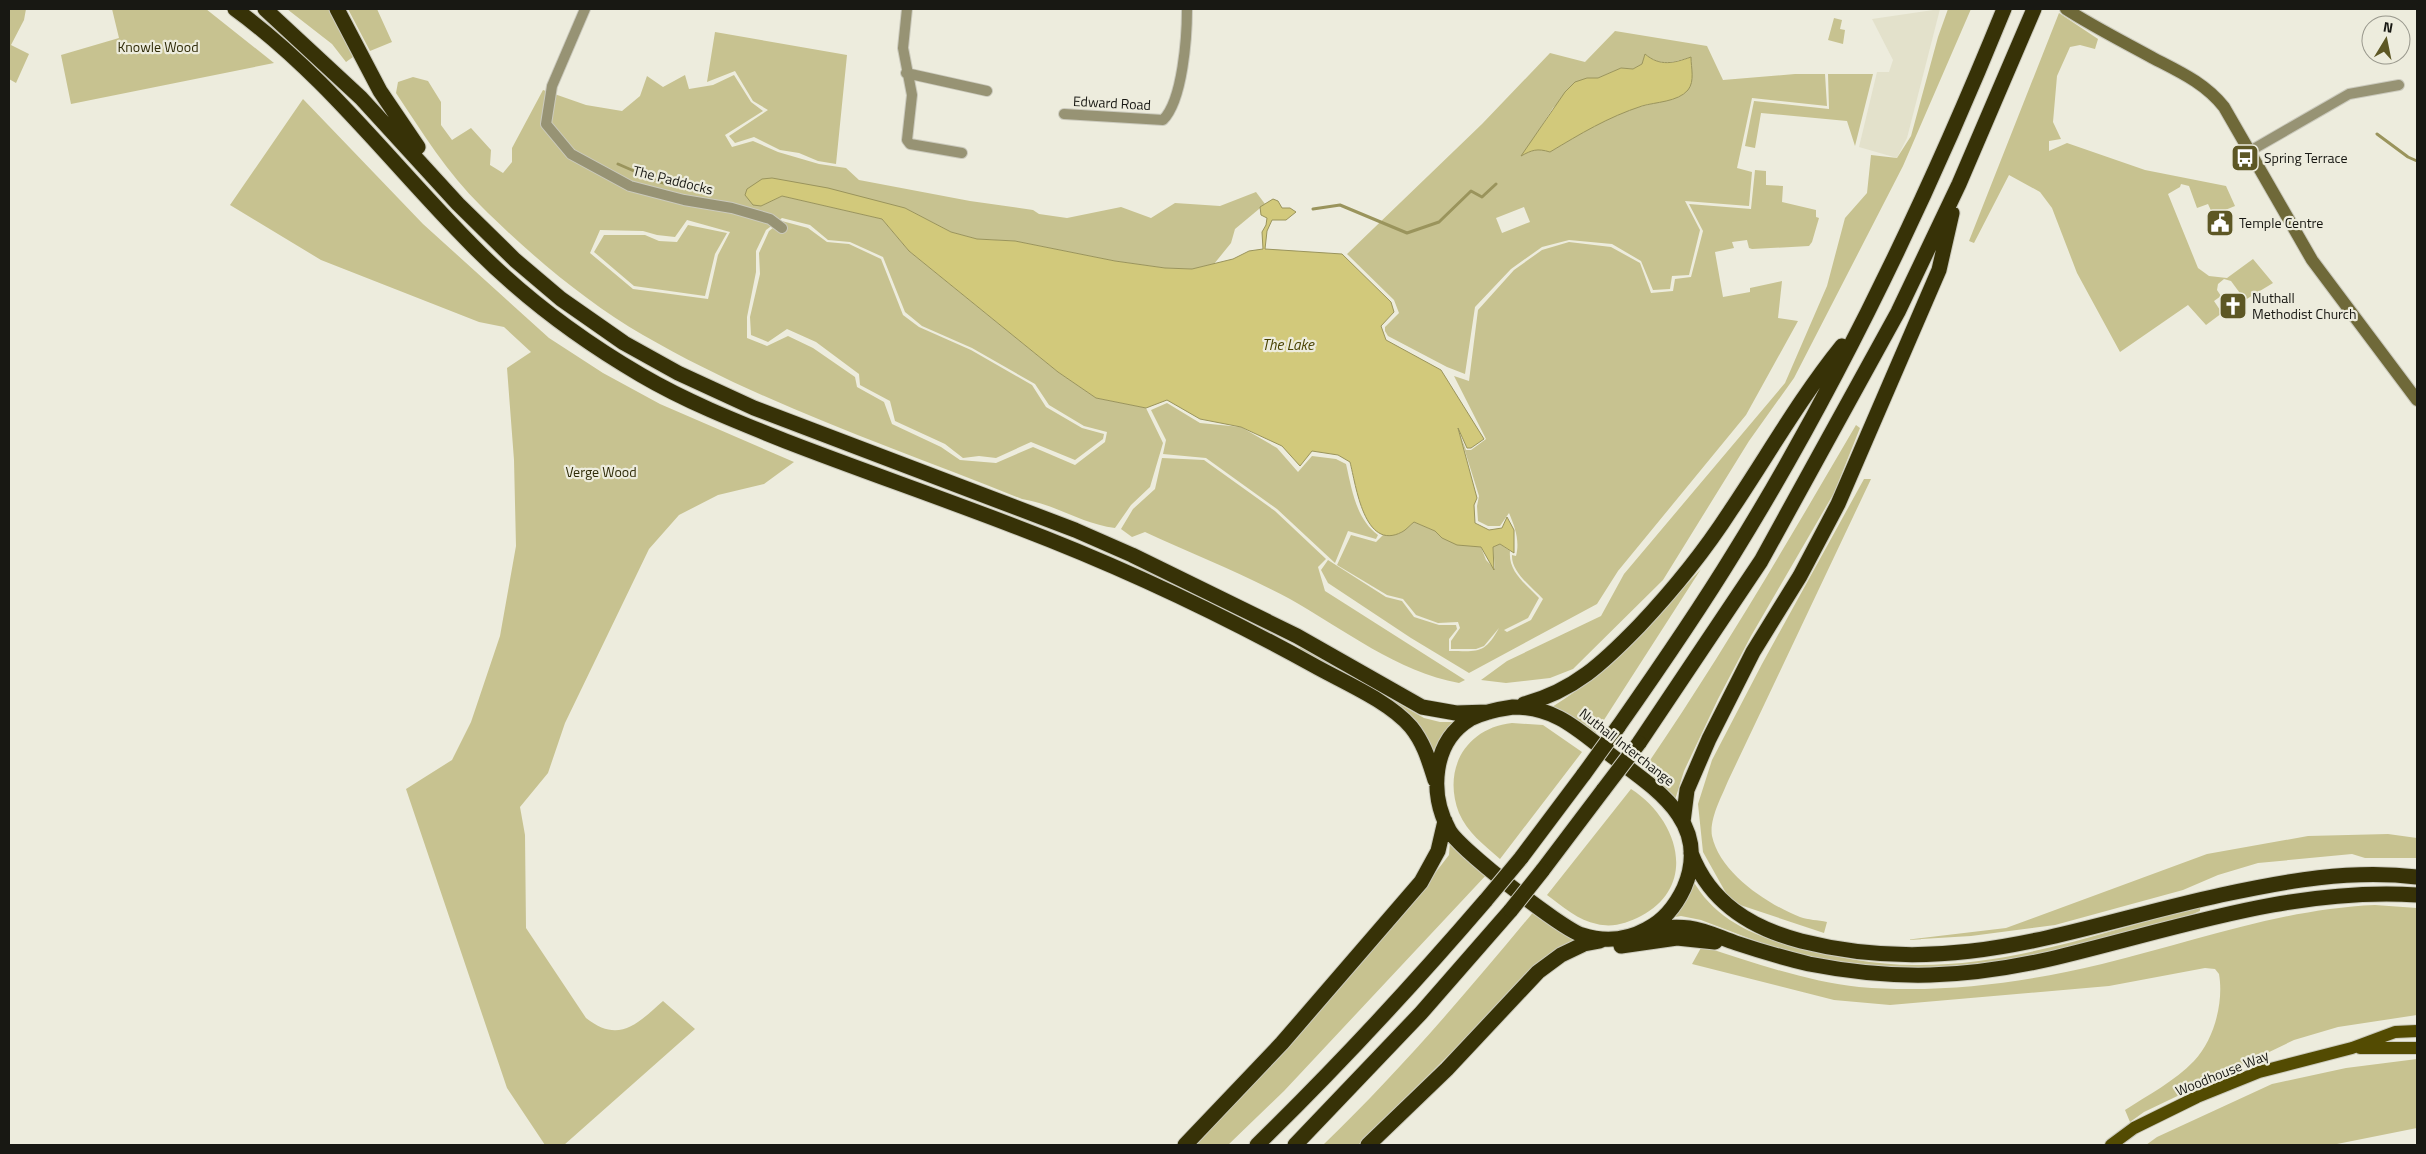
<svg xmlns="http://www.w3.org/2000/svg" width="2426" height="1154" font-family="'Titillium Web',sans-serif">
	<rect width="100%" height="100%" fill="#edecdd"/>
	<path fill="#e3e1cb" d="M1940,9L1907,138L1897,158L1859,147L1877,72H1889L1893,60L1872,19Z"/>
	<path fill="#c7c290" fill-rule="evenodd" d="M9,9H26L24,20L11,45L29,54L16,83L9,79Z
		M112,9H206L274,63L71,104L61,55L119,38Z
		M287,9H329L353,57L346,62L332,44Z
		M348,9H377L392,42L370,51Z
		M1948,9H1971L1903,166L1794,378L1749,441L1663,580L1573,669L1550,678L1506,683L1481,680L1507,661L1601,616L1624,574L1785,383L1827,286L1845,218L1867,193L1871,155L1897,158L1911,136L1938,37Z
		M2059,13L2098,39L2095,49L2080,45L2070,47L2057,76L2053,122L2061,139L2049,141V151L2067,143L2145,170L2226,186L2235,206L2213,215L2208,204L2197,208L2189,186L2181,184L2180,187L2168,194L2198,268L2209,276L2227,278L2253,259L2273,283L2245,300L2231,281L2224,279L2218,284L2217,290L2221,296L2214,301L2222,313L2206,325L2188,305L2120,352L2077,273L2052,208L2040,192L2009,175L1974,243L1969,241Z
		M1834,18L1842,20L1840,29L1845,30L1843,44L1828,40Z
		M1615,31L1707,46L1723,80L1795,74H1825L1827,106L1752,98L1737,168L1752,172L1749,206L1685,201L1700,230L1689,275L1672,276L1670,289L1653,290L1641,261L1612,244L1569,240L1542,247L1511,269L1475,307L1465,374L1447,367L1388,336L1385,331V327L1399,313L1394,300L1347,254L1482,124L1550,53L1585,62ZM1645,54C1660,67 1674,62 1691,57C1691,68 1695,82 1687,91C1679,100 1662,101 1651,104C1614,112 1582,133 1550,152C1538,148 1533,149 1523,155L1553,108L1587,78H1598L1621,68L1633,69L1642,64ZM1524,207L1530,222L1502,233L1496,218Z
		M715,32L847,55L836,164L818,161L799,153L780,150L754,137L735,143L729,136L768,110L753,101L735,71L707,82Z
		M1828,74H1873L1855,146L1847,121L1761,113L1755,148L1745,146L1754,101L1829,109Z
		M685,75L689,89L713,85L734,75L751,102L763,111L725,135L732,147L753,141L778,152L819,164L846,168L859,180L970,201L1033,210L1039,214L1067,218L1121,207L1151,218L1175,203L1220,206L1256,192L1265,204L1235,229L1231,243L1214,264L1192,269L1165,268L1115,261L1015,241L977,239L951,232L905,208L772,178L761,206L782,196L882,219L909,251L1058,372L1096,398L1146,408L1163,443L1150,487L1131,505L1115,528C1082,524 1055,504 1022,499C895,448 762,404 643,335C587,303 527,252 481,206C448,174 422,132 396,93L398,82L413,77L428,81L441,102V125L452,140L471,128L491,150L490,165L503,173L512,162V148L543,90L586,105L622,111L640,96L647,76L663,87ZM782,218L810,225L828,240L850,242L883,257L905,312L922,326L972,348L1035,384L1049,405L1084,426L1107,432L1105,442L1075,465L1033,447L996,463L960,460L941,447L892,424L884,402L857,387L855,377L813,348L788,336L767,346L747,338V317L756,272V251L766,230ZM687,220L730,232L718,255L708,299L633,289L590,253L600,230L643,231L657,235L675,237Z
		M303,99L423,224L549,338L603,373L660,404L794,462L764,484L718,495L679,515L649,549L565,723L548,773L520,807L525,835L526,928L586,1018C619,1044 637,1024 663,1001L695,1029L564,1145H545L507,1088L406,789L452,760L471,722L500,636L516,546L514,460L507,368L531,352L504,327L479,322L321,260L230,205Z
		M1755,170L1766,171V185L1783,186L1782,202L1816,210V217L1819,218L1812,242L1809,246L1752,249L1749,248L1747,240L1732,242L1734,248L1715,252L1723,297L1750,292V288L1782,281L1778,318L1798,321L1746,415L1618,571L1597,604L1469,673L1411,638L1328,583L1321,570L1328,560L1386,597L1402,601L1414,617L1439,625H1456L1457,629L1449,639V651C1478,651 1484,655 1499,628L1484,646L1476,649H1451V641L1460,628L1458,622L1438,623L1416,615L1403,599L1387,595L1337,565L1351,535L1376,542L1383,535L1401,533L1414,522L1435,531L1442,538L1481,547L1486,560L1495,569L1493,547L1500,544L1510,551C1508,572 1526,584 1539,598L1528,618L1504,630L1507,632L1531,620L1543,599C1532,587 1511,572 1512,555L1516,556C1520,541 1515,527 1509,513L1500,526H1488L1478,521L1477,506L1479,496L1459,432L1466,450H1471L1486,439L1454,376L1469,381L1478,310L1514,270L1542,250L1569,242L1611,247L1640,263L1651,293L1673,291L1675,279L1691,277L1703,231L1689,204L1751,209Z
		M782,221L808,228L827,242L849,244L881,259L903,315L919,327L971,350L1032,385L1046,407L1082,428L1104,434L1103,439L1075,460L1031,442L996,458L979,456L963,458L945,444L895,421L890,401L860,385L859,374L816,342L787,329L768,342L751,335L750,317L760,274L759,253L769,231Z
		M688,225L727,233L715,254L705,296L634,286L594,252L604,235H645L659,241L677,242Z
		M1167,403L1200,423L1241,427L1277,448L1298,472L1312,456L1336,459L1346,464C1352,490 1356,519 1378,535L1376,539L1348,531L1335,563L1277,509L1206,458L1163,454L1166,440L1151,410Z
		M1856,425L1860,428L1834,493L1751,636L1718,699L1684,771L1675,800L1642,772C1719,660 1787,543 1856,425Z
		M1162,458L1204,460L1275,511L1326,559L1318,567L1325,591L1465,680L1459,683C1398,672 1343,629 1290,599C1243,574 1193,554 1145,532L1132,537L1121,529L1133,509L1155,489Z
		M1864,479H1871L1728,781C1722,796 1709,819 1712,836C1720,873 1767,904 1800,917C1808,920 1818,920 1827,922L1824,933L1731,902L1703,852L1698,804L1712,760L1762,664Z
		M1701,569L1593,737L1552,707C1611,671 1654,619 1701,569Z
		M1300,647L1424,718L1440,722H1458L1435,757L1428,742L1299,652Z
		M1512,723L1543,725L1582,752L1500,859C1484,845 1467,832 1459,813C1442,769 1466,728 1512,723Z
		M1631,789C1678,819 1699,885 1641,916C1627,923 1613,928 1597,924C1579,921 1562,906 1547,895Z
		M2388,834L2417,838V858H2365L2352,854L2258,863L2218,875L2183,890L2055,925L1971,936L1905,940L2006,928L2207,854L2308,836Z
		M1450,841L1489,872L1284,1091L1228,1145H1194L1264,1073L1401,917L1449,855Z
		M1692,879C1714,919 1753,936 1796,947C1834,957 1875,965 1915,965C2011,966 2105,932 2196,907L2200,908V911L2193,914L2083,945L2028,957L1953,970L1881,969L1806,957L1764,944L1701,920L1681,916L1669,918Z
		M2375,905L2417,908V1015L2338,1027L2294,1040L2144,1112L2130,1122L2125,1110C2148,1095 2175,1081 2194,1061C2214,1040 2224,1002 2219,974L2215,969L2205,968L2109,986L1890,1005L1834,1000L1692,964L1702,946C1751,962 1808,982 1859,987C1940,994 2023,983 2102,964C2193,942 2281,909 2375,905Z
		M1535,910L1582,940L1512,992L1358,1145H1323C1399,1072 1468,991 1535,910Z
		M2417,1059V1128L2332,1145H2146L2157,1137L2272,1084L2346,1068Z"/>
	<path fill="#d2c97b" stroke="#9a945c" d="M1645,54C1660,67 1674,63 1691,57C1691,68 1695,81 1688,90C1678,102 1655,102 1642,106C1608,117 1580,134 1550,152C1537,148 1532,150 1521,156L1565,92L1575,82L1587,78H1598L1621,68L1633,69L1642,64Z
		M772,178L828,188L905,208L951,232L977,239L1015,241L1115,261L1165,268L1192,269L1233,259L1249,251L1263,249L1262,232L1266,225L1267,218L1261,215L1260,207L1273,199L1278,201L1282,208H1290L1296,212L1286,220H1272L1267,231L1265,249L1342,254L1391,302L1394,312L1381,326L1386,340L1441,370L1484,439L1471,448H1467L1458,428L1477,498L1474,505L1475,523L1489,530L1502,528L1507,517L1514,530V553L1500,544L1493,547L1494,570L1481,547L1457,545L1442,538L1435,531L1414,522C1410,525 1406,530 1402,532C1364,552 1356,485 1350,462L1338,455L1312,451L1300,466L1282,446L1241,427L1200,419L1167,400L1146,408L1096,398L1058,372L909,251L882,219L782,196L761,206L753,205L745,195L747,189L762,179Z"/>
	<g fill="none" stroke-linecap="round" stroke-linejoin="round">
		<path stroke="#9a945c" stroke-width="3" d="M2377,134L2408,157L2417,161
			M618,164L659,182L704,191
			M1313,209L1340,205L1407,233L1439,222L1471,191L1482,197L1496,184"/>
		<defs>
			<path id="street" d="M585,9L552,86L546,124L571,154L630,186L684,200L732,208L770,219L782,228
				M907,9L903,48L912,95L907,140L910,144L962,153
				M906,73L987,91
				M1064,114L1163,120C1183,100 1187,36 1187,9
				M2250,151L2349,94L2399,85"/>
			<path id="secondary" d="M2066,9C2094,27 2124,42 2153,58C2180,72 2205,83 2224,107L2312,260L2417,400"/>
			<path id="primary" d="M2360,1048H2417
				M2111,1145L2134,1128L2197,1097L2259,1072L2352,1048L2395,1032L2417,1031"/>
			<path id="highway" d="M235,9C326,75 394,167 473,246C522,296 581,340 641,375C687,402 738,422 788,442C863,471 939,497 1014,526C1117,565 1217,612 1313,665C1343,682 1389,701 1411,727C1424,743 1429,761 1435,780
				M265,9L361,98L458,204L515,260L561,299L624,343L678,373L754,408L1075,530L1132,555L1297,636L1422,707L1456,713L1489,712
				M337,9L380,91L418,147
				M1524,704C1574,691 1604,662 1639,626C1673,590 1704,552 1731,510C1768,455 1800,398 1842,346
				M1513,707C1557,707 1579,731 1612,756C1656,789 1712,823 1684,888C1676,905 1665,920 1647,929C1627,940 1604,942 1582,935C1561,928 1459,849 1449,830C1429,794 1432,742 1470,719C1483,712 1499,709 1513,707Z
				M1618,727C1658,670 1698,612 1734,553C1841,380 1928,196 2004,9
				M1639,743L1761,561L1898,312L1959,184L2034,9
				M1683,822L1687,790L1709,739L1753,652L1800,576L1838,504L1939,270L1952,213
				M1691,853C1710,903 1751,928 1801,941C1955,980 2074,927 2221,895C2286,881 2351,869 2417,877
				M1521,858L1584,774
				M1542,871L1604,789
				M1647,929C1661,928 1675,926 1689,928C1705,930 1721,938 1736,943C1760,951 1784,958 1809,964C1896,981 1965,978 2050,959C2173,930 2290,887 2417,895
				M1621,946L1677,938L1715,942
				M1185,1145L1282,1043L1421,882L1438,851L1445,821
				M1257,1145C1337,1067 1413,985 1486,900
				M1295,1145L1421,1013L1511,910
				M1368,1145L1447,1069L1538,972L1561,955L1584,944L1600,941"/>
		</defs>
		<use href="#street" stroke="#cbcabd" stroke-width="12"/>
		<use href="#secondary" stroke="#cbcabd" stroke-width="14"/>
		<use href="#primary" stroke="#cbcabd" stroke-width="14"/>
		<use href="#highway" stroke="#cbcabd" stroke-width="17"/>
		<use href="#street" stroke="#979374" stroke-width="10"/>
		<use href="#secondary" stroke="#6f6939" stroke-width="12"/>
		<use href="#primary" stroke="#534b02" stroke-width="12"/>
		<use href="#highway" stroke="#373207" stroke-width="15"/>
		<defs>
			<path id="highway-bridge" d="M1584,774L1618,727
				M1604,789L1639,743
				M1486,900L1521,858
				M1511,910L1542,871"/>
		</defs>
		<use href="#highway-bridge" stroke="#cbcabd" stroke-width="17" stroke-linecap="butt"/>
		<use href="#highway-bridge" stroke="#373207" stroke-width="15"/>
	</g>
	<defs>
		<symbol id="bus-square" viewBox="-11 -11 22 22"><rect x="-9" y="-9" width="18" height="18" rx="4" fill="#5d5724" stroke="#edecdd"/><path d="M-5-6H5V4H4V6H2V4H-2V6H-4V4H-5ZM-3.5-4V0h7V-4ZM-3.5 1.2v1.5H-2V1.2ZM2 1.2v1.5H3.5V1.2Z" fill="#fff"/></symbol>
		<symbol id="civic-square" viewBox="-11 -11 22 22"><rect x="-9" y="-9" width="18" height="18" rx="4" fill="#5d5724" stroke="#edecdd"/><path d="M-.6-6.5H3V-4.5H.6V-3L4-1V1h2V6H-6V1h2V-1L-.6-3ZM-1.2 2.5V6h2.4V2.5Z" fill="#fff"/></symbol>
		<symbol id="church-square" viewBox="-11 -11 22 22"><rect x="-9" y="-9" width="18" height="18" rx="4" fill="#5d5724" stroke="#edecdd"/><path d="M-1.2-6h2.4v3.5h3.3v2.4h-3.3V6h-2.4V-.1h-3.3v-2.4h3.3Z" fill="#fff"/></symbol>
	</defs>
	<g fill-rule="evenodd">
		<use href="#bus-square" x="2229" y="142" width="32" height="32"/>
		<use href="#civic-square" x="2204" y="207" width="32" height="32"/>
		<use href="#church-square" x="2217" y="290" width="32" height="32"/>
	</g>
	<g text-anchor="middle" stroke-width="4.5" stroke-linejoin="round" paint-order="stroke">
		<g font-size="14" fill="#2f2b08" stroke="#edecdd">
			<text x="158" y="52">Knowle Wood</text>
			<text x="601" y="477">Verge Wood</text>
		</g>
		<g font-size="14" fill="#181813" stroke="#edecdd">
			<text transform="translate(1112 103) rotate(3)" y="5">Edward Road</text>
			<text transform="translate(673 180) rotate(14)" y="5">The Paddocks</text>
			<text transform="translate(1627 747) rotate(38)" y="5">Nuthall Interchange</text>
			<text transform="translate(2222 1073) rotate(-22)" y="5">Woodhouse Way</text>
		</g>
		<g font-size="14" fill="#181813" stroke="#edecdd" text-anchor="start">
			<text x="2264" y="163">Spring Terrace</text>
			<text x="2239" y="228">Temple Centre</text>
			<text x="2252" y="303">Nuthall<tspan x="2252" dy="16">Methodist Church</tspan></text>
		</g>
		<g font-size="15" font-style="italic" fill="#484100" stroke="#edecdd">
			<text x="1288" y="350">The Lake</text>
		</g>
	</g>
	<rect width="2426" height="1154" fill="none" stroke="#181813" stroke-width="20"/>
	<g transform="translate(2386 40) rotate(10)"><circle r="24" fill="#edecdd" stroke="#98978c"/>
	<path d="M0-4L9 19L0 12L-9 19Z" fill="#5d5724"/>
	<text y="-8" font-size="14" font-weight="bold" text-anchor="middle" fill="#181813">N</text>
	</g>
</svg>
